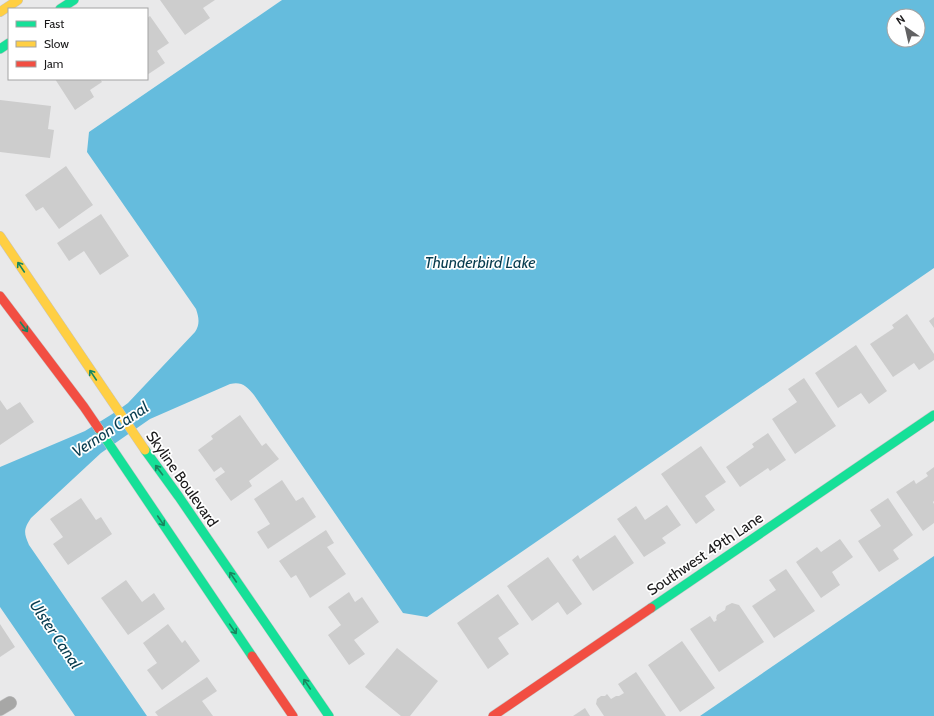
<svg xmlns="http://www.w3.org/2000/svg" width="934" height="716" font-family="Cabin,sans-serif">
	<rect width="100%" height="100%" fill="#e9e9ea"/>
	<path fill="#65bcdd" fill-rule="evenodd" d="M282,0H934V268L427,617L403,613L254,395C247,386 241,381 230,384L150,419L101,453L31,518C23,530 24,533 29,545L147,716H75L0,607V467L85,431L117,411L128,403L195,332C200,324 199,318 196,309L87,152L89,132ZM894,16H918V40H894Z
		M934,556V716H700Z"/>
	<path fill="#cdcdcd" d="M160,0H215L203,8L210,18L185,35Z
		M150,16L169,43L157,51L165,63L147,75V18Z
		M55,79H100L102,82L90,90L94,97L75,110Z
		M0,100L51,106L48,129L54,130L50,158L0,152Z
		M66,166L93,205L59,229L43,207L36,211L25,195Z
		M101,214L129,256L100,275L84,251L69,261L57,243Z
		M907,314L934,354V360L919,370L914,363L893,377L870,344L894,328L892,325Z
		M934,317V328L929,321Z
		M856,345L887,391L869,404L861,393L838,408L815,373Z
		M804,378L836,426L795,454L772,419L797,402L788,389Z
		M0,400L7,410L20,402L34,422L0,445Z
		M240,415L262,446L266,443L279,459L249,481L252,486L231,501L215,479L225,472L221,467L214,472L198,450L213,439L211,436Z
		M768,433L786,460L770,471L768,468L740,487L726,467L754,447L752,444Z
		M701,446L726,482L705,496L715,510L696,524L661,474Z
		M934,467V501L933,502L934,504V523L923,531L896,492L914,480L916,484L928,476L926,473Z
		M282,480L296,501L303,497L316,517L268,549L257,532L270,524L254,499Z
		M81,498L96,520L101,517L112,534L68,565L53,544L63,537L50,519Z
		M888,498L913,535L893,550L899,559L879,572L858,541L881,526L870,510Z
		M667,505L681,525L662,538L666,543L644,557L617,519L636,506L645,520Z
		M326,530L334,543L327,547L346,574L310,598L296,575L291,578L279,561Z
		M615,535L634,563L593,591L572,560L578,555L580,559Z
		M840,539L853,557L832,572L840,585L821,598L796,562L817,547L821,552Z
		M548,557L582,604L567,615L558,602L532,621L507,586Z
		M786,569L815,611L774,638L752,606L776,590L769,580Z
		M126,580L142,602L154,593L165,609L128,635L101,598Z
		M349,592L355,602L362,597L379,622L354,640L365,654L349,665L328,635L341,625L328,607Z
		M498,594L519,624L498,638L509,654L488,669L457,623Z
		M732,603L739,605L764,642L719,672L690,629L710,616L714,622L717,620L716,619L717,615L725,610L726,606Z
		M0,624L15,647L0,657Z
		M168,624L182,643L185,640L200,661L162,690L147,670L157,663L143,643Z
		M682,641L715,688L680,712L648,665Z
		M397,648L438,681L410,716H401L365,687Z
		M636,672L666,716H604L596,704L597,699L601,696H605L607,694L611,699L616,696H619L624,693L618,684Z
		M207,677L217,691L202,701L213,716H158L155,712Z
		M585,708L590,716H573Z"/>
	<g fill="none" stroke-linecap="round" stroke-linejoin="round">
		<defs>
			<path id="street" d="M0,709L10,703"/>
			<path id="fast" d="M60,9L74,0
				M0,49L9,43
				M99,429L252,656
				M145,450L179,497L329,716
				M651,608L934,415"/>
			<path id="slow" d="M0,12L18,0
				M0,236L145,450"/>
			<path id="jam" d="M0,296L84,407L99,429
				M252,656L293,716
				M493,716L651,608"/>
		</defs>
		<use href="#street" stroke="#c4c4c5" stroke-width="14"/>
		<use href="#fast" stroke="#c4c4c5" stroke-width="10"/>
		<use href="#slow" stroke="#c4c4c5" stroke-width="10"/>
		<use href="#jam" stroke="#c4c4c5" stroke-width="10"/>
		<use href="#street" stroke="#a7a7a6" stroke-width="13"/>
		<use href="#fast" stroke="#16e098" stroke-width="9"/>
		<use href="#slow" stroke="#ffcf43" stroke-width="9"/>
		<use href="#jam" stroke="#f24e42" stroke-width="9"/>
	</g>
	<defs><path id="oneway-shaft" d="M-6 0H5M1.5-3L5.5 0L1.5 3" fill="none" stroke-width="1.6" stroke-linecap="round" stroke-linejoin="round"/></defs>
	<g stroke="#18865f">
		<use href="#oneway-shaft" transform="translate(21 267) rotate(-124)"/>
		<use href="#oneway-shaft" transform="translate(24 327) rotate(53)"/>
		<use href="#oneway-shaft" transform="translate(93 375) rotate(-124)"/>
		<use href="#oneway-shaft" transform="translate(159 470) rotate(-127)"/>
		<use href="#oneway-shaft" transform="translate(161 521) rotate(56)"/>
		<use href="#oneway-shaft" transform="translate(233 577) rotate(-124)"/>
		<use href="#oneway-shaft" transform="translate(233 629) rotate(55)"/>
		<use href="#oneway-shaft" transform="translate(307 684) rotate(-124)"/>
	</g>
	<g text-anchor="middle" stroke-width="3.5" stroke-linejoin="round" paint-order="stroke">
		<g font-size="15" fill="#1a191a" stroke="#fff">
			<text transform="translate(182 479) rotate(55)" y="5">Skyline Boulevard</text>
			<text transform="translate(705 554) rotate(-34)" y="5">Southwest 49th Lane</text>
		</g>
		<g font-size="16" font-style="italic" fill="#073c4f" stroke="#fff">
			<text x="480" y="268">Thunderbird Lake</text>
			<text transform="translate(110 429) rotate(-33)" y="6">Vernon Canal</text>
			<text transform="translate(56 634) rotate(56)" y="6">Ulster Canal</text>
		</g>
	</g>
	<rect x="8" y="8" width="140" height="72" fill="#ffffff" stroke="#a3a3a3"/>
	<rect x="16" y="21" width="20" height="6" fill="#16e098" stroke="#a3a3a3"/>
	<text x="44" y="28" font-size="12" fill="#1a191a">Fast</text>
	<rect x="16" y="41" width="20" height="6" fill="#ffcf43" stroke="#a3a3a3"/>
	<text x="44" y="48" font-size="12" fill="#1a191a">Slow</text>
	<rect x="16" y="61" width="20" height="6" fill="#f24e42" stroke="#a3a3a3"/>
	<text x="44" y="68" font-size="12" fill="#1a191a">Jam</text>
	<g transform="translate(906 28) rotate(326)"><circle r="19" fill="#ffffff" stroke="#a3a3a3"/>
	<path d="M0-3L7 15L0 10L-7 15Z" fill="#626263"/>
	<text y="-6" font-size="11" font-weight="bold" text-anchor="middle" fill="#1a191a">N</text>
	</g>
</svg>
